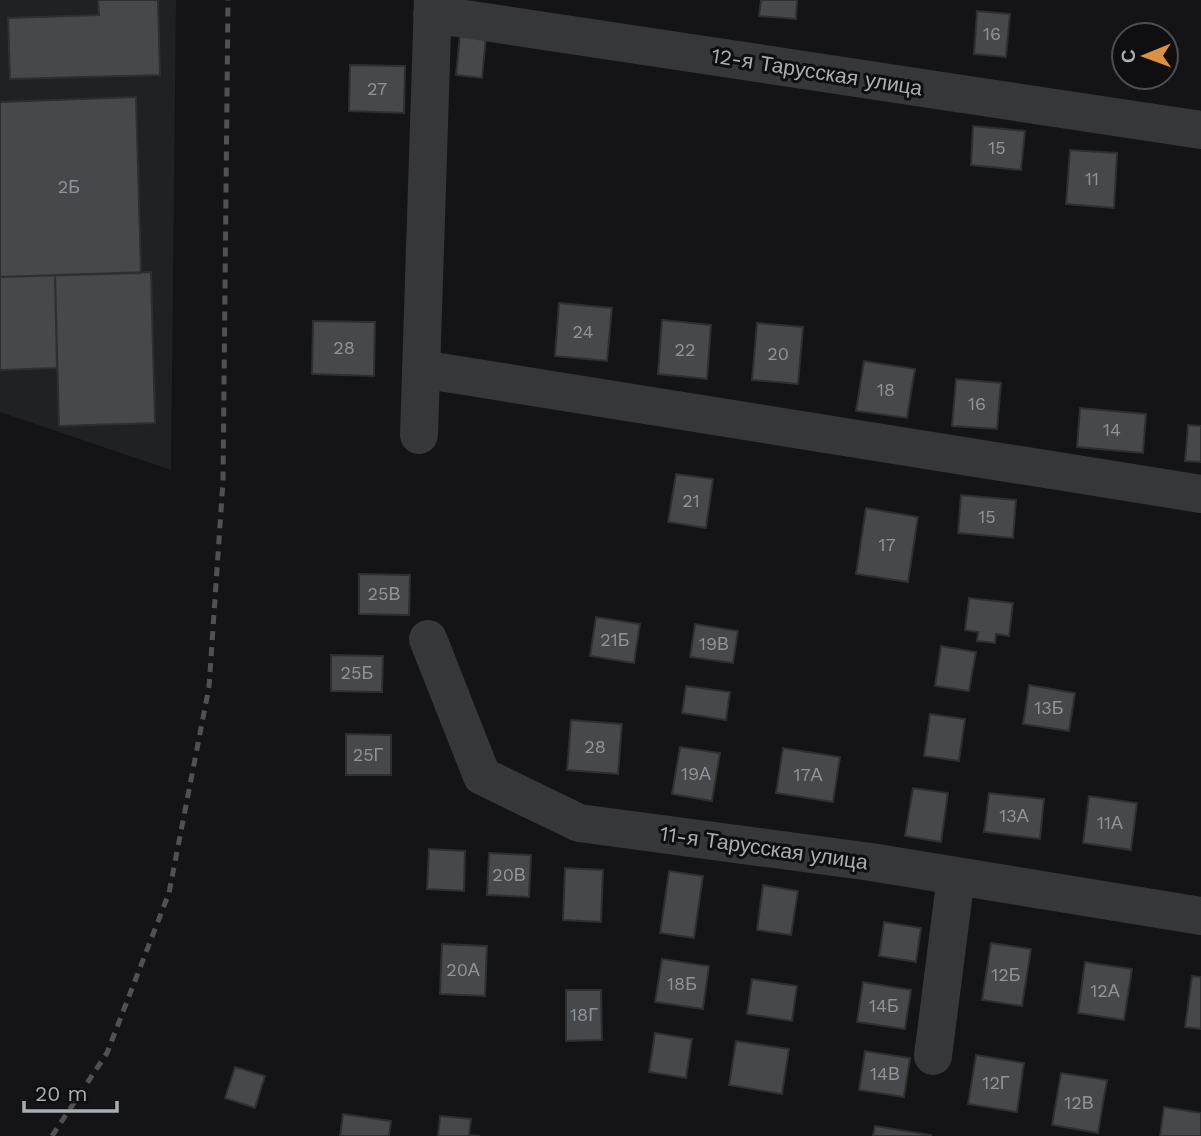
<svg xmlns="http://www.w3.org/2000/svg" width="1201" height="1136" font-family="'Work Sans',sans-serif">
	<rect width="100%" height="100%" fill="#141416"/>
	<path fill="#202123" d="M0,0H176L171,470L0,412Z"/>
	<path fill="#46484b" stroke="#2e2f31" stroke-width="2" d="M98,0H158L160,75L10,79L8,18L99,15Z
		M761,0H797L796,19L759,16Z
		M977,11L1010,14L1006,57L974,54Z
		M460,35L486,37L482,78L456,75Z
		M350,65L405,66L404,113L349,111Z
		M136,97L141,273L0,277V102Z
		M973,126L1025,131L1021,170L971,165Z
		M1070,150L1117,153L1114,208L1066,204Z
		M151,272L155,423L59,426L55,275Z
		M55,275L57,368L0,370V277Z
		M559,303L612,308L607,361L555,356Z
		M662,320L711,325L707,379L658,374Z
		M313,321L375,322L374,376L312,374Z
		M757,323L803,327L798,384L752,380Z
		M864,361L915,369L907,418L856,411Z
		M956,379L1001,383L997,429L952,426Z
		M1080,408L1146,414L1143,453L1077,447Z
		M1188,425L1201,426V462L1185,461Z
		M676,474L713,479L706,528L668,522Z
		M961,495L1016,500L1013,538L958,533Z
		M866,508L918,517L908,582L856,574Z
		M359,574L410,575L409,615L359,614Z
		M969,598L1013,603L1009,636L996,634L995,643L977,641L978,632L965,630Z
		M596,617L640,624L634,663L590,656Z
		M695,624L738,631L733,663L690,657Z
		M941,646L976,652L969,691L935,686Z
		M331,655L383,656L382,692L331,691Z
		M1029,685L1075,693L1069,731L1023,724Z
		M686,686L730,692L726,720L682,713Z
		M930,714L965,719L959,761L924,756Z
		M571,720L622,724L618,774L567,770Z
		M346,734L391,735V775H346Z
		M680,747L720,753L712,801L672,794Z
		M783,748L840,757L833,802L776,793Z
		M913,788L948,793L941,842L905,836Z
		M989,793L1044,799L1040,839L984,832Z
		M1089,796L1137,803L1131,850L1083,843Z
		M429,849L465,851L464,891L427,889Z
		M489,853L531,855L529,897L487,895Z
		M565,868L603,870L601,922L563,920Z
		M669,871L703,876L694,938L660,933Z
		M763,885L798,891L791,935L757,930Z
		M884,922L921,928L916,962L879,956Z
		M991,943L1031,949L1022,1006L982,1000Z
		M442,944L487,946L485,996L440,994Z
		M662,959L709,966L703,1009L655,1002Z
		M1085,962L1132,969L1124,1020L1078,1013Z
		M1192,976L1201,977V1029L1185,1027Z
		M752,979L797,986L792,1021L747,1014Z
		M863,982L911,990L905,1029L857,1022Z
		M566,990H601L602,1040L566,1041Z
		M655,1033L692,1039L686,1078L649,1072Z
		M736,1041L789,1049L782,1094L729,1085Z
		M865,1051L910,1058L904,1097L859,1090Z
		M976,1055L1024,1063L1017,1112L968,1104Z
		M235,1067L265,1076L255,1108L225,1098Z
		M1061,1073L1107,1080L1098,1133L1052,1125Z
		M1164,1107L1201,1113V1136H1160Z
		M343,1114L391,1121L389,1136H340Z
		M440,1116L471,1119L469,1135L480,1136H438Z
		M875,1126L931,1135V1136H873Z"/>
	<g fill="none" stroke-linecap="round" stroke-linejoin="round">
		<path stroke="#36373a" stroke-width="38" d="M432,14L1201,130
			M421,369L1201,494
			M419,435L433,0
			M428,639L482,776L579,823L871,862L1201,916
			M933,1056L956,876"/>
		<path stroke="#4f5155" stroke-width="5" stroke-dasharray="9 7" stroke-linecap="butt" d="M52,1136L107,1053L169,893L209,687L223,481L228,0"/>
	</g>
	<g text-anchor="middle" stroke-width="6" stroke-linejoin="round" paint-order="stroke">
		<g font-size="18" fill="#90949a">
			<text x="992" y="40">16</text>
			<text x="377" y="95">27</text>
			<text x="997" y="154">15</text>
			<text x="1092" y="185">11</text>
			<text x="69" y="193">2Б</text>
			<text x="583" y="338">24</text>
			<text x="344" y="354">28</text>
			<text x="685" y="356">22</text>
			<text x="778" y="360">20</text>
			<text x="886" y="396">18</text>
			<text x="977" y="410">16</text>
			<text x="1112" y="436">14</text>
			<text x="691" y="507">21</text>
			<text x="987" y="523">15</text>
			<text x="887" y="551">17</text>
			<text x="384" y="600">25В</text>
			<text x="615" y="646">21Б</text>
			<text x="714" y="650">19В</text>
			<text x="357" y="679">25Б</text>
			<text x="1049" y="714">13Б</text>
			<text x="595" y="753">28</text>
			<text x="368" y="761">25Г</text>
			<text x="696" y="780">19А</text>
			<text x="808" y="781">17А</text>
			<text x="1014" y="822">13А</text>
			<text x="1110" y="829">11А</text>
			<text x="509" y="881">20В</text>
			<text x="463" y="976">20А</text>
			<text x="1006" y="981">12Б</text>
			<text x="682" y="990">18Б</text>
			<text x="1105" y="997">12А</text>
			<text x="884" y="1012">14Б</text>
			<text x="584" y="1021">18Г</text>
			<text x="885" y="1080">14В</text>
			<text x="996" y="1089">12Г</text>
			<text x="1079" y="1109">12В</text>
		</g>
		<g font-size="21" fill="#a8aeb4" stroke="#0f0f11">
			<text transform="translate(817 72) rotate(9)" y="7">12-я Тарусская улица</text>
			<text transform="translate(764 848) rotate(8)" y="7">11-я Тарусская улица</text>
		</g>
	</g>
	<g transform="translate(1145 56) rotate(269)"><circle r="33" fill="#0f0f11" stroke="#4c4f52" stroke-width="2"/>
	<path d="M0-5L12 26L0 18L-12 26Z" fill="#dc9046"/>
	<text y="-10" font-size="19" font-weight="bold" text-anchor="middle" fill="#a8aeb4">С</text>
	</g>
	<path d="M24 1101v10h93v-10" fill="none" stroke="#a8aeb4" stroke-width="3.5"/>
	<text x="35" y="1101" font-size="21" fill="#a8aeb4" stroke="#0f0f11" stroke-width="5" paint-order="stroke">20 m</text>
</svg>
